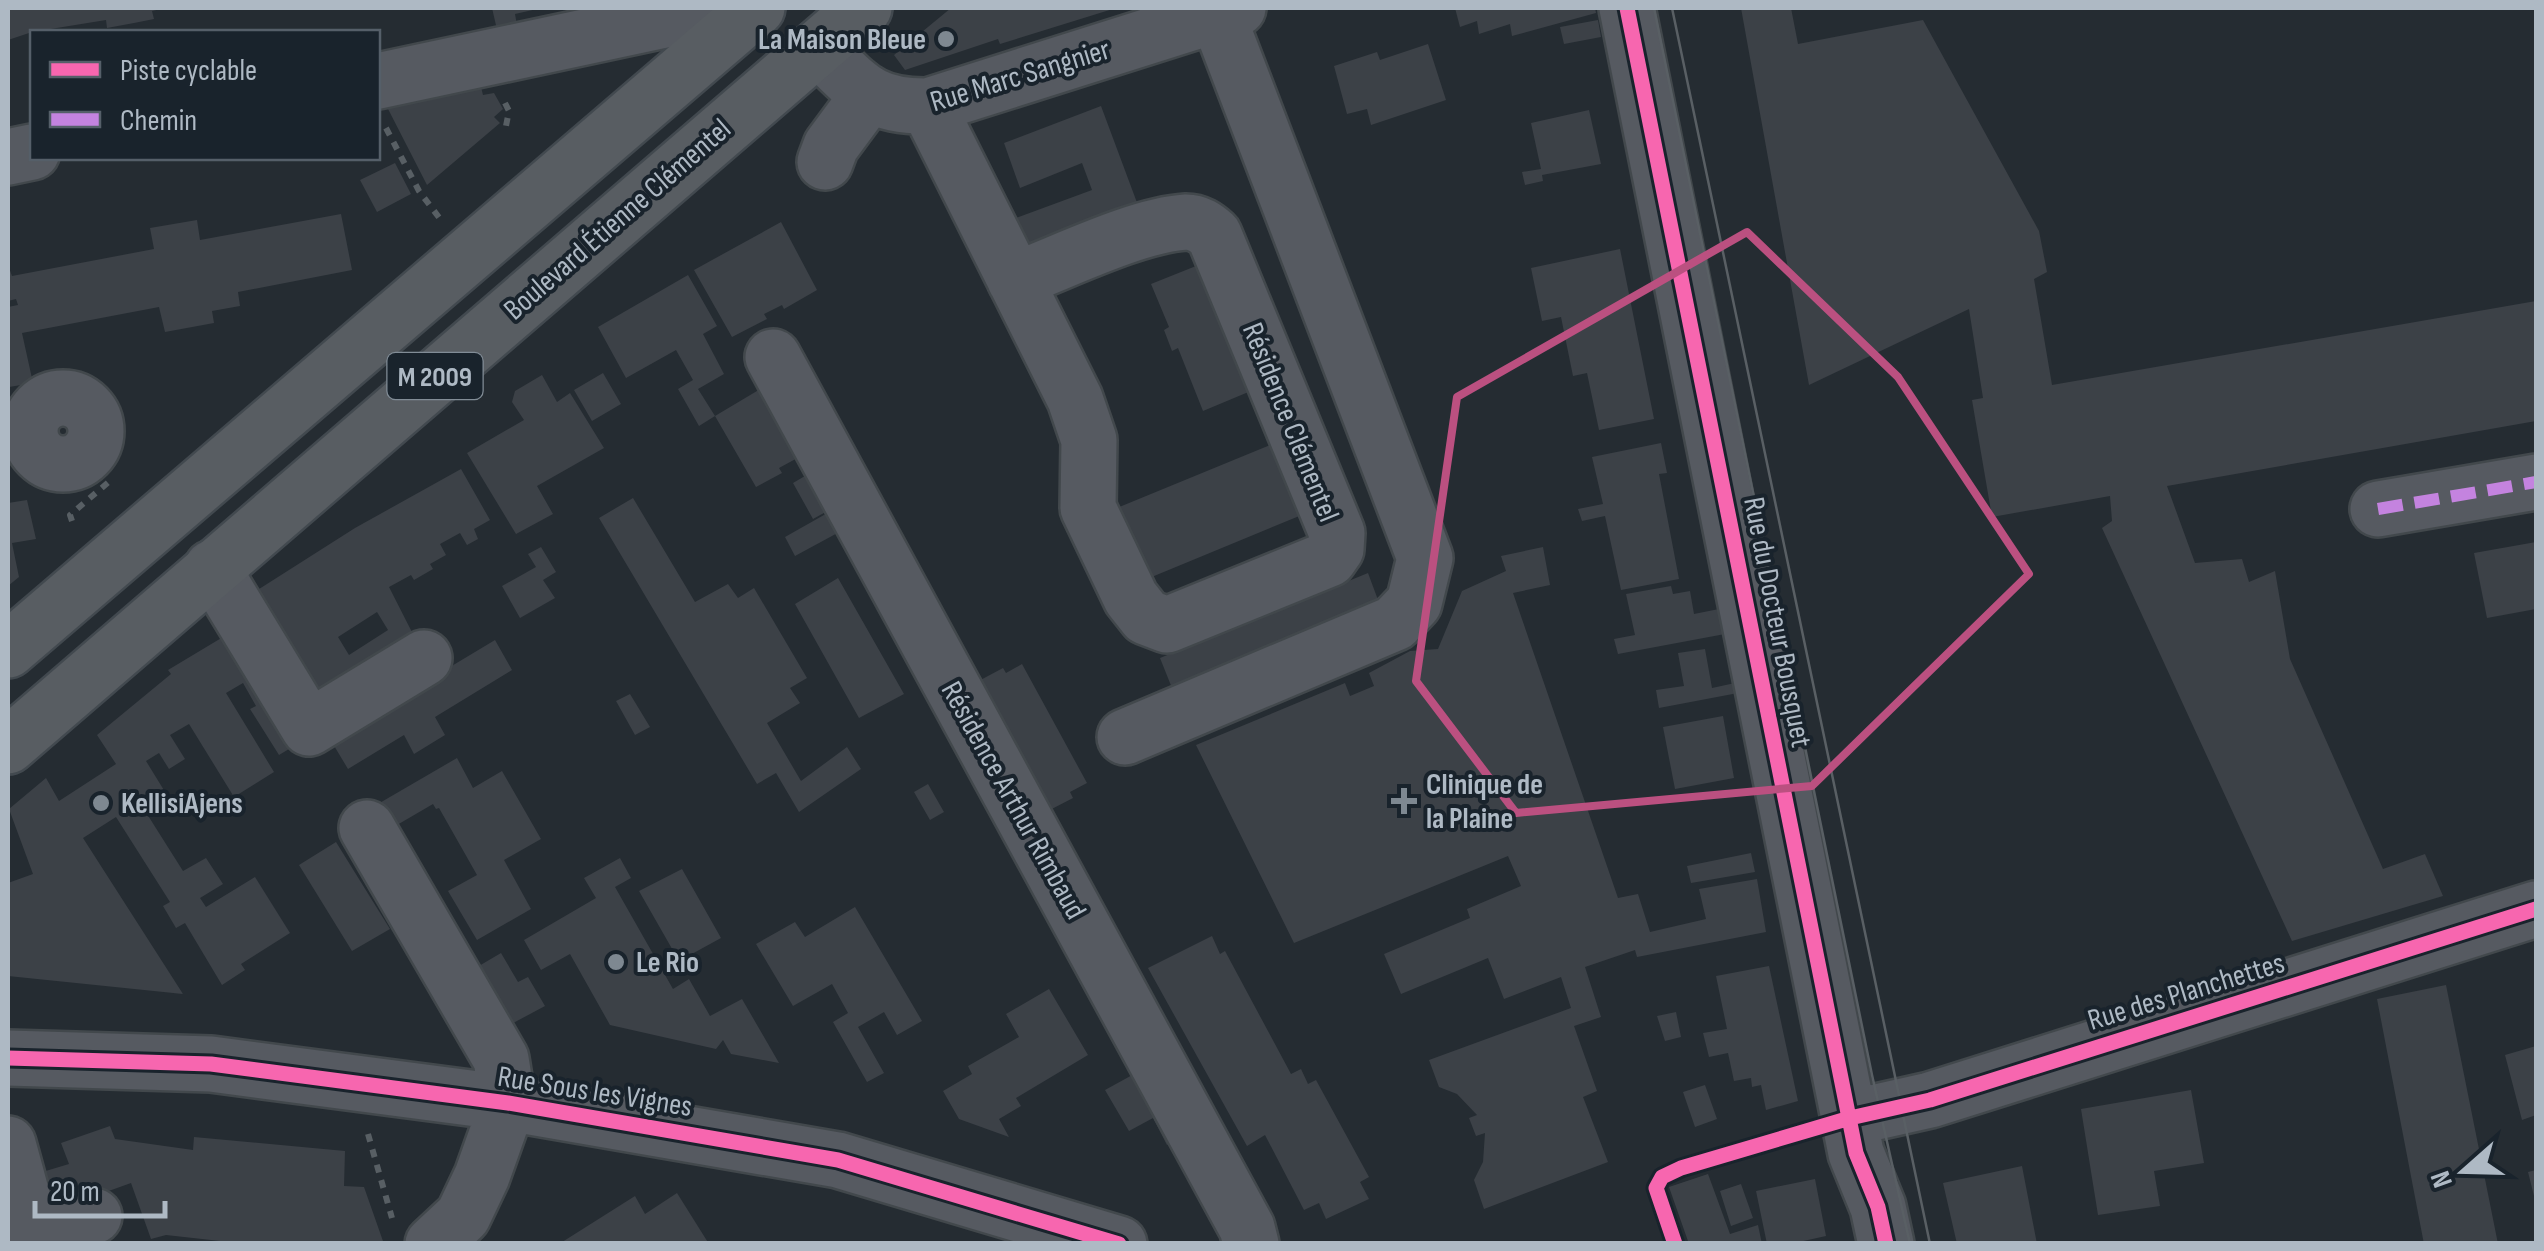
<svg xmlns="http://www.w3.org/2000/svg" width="2544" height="1251" font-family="'Sofia Sans Condensed',sans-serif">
	<rect width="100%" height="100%" fill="#252c32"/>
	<path fill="#3c4147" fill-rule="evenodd" d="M8,8H161V9L152,11L154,19L134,23L107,28L106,20L32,32L8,40Z
		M492,8H537V9L515,14L518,31L498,34Z
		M951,8H1116L1000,44L998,39L905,70L894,55Z
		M1455,8H1595L1596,13L1512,36L1510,24L1479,34L1477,21L1460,27Z
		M1741,8H1791L1798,44L1923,20L2039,231L2047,272L2034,279L2052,385L2536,301V421L2167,486L2195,563L2242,559L2249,582L2275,571L2290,659L2383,869L2425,854L2443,896L2292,941L2102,528L2112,521L2110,496L1992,517L1972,400L1983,398L1969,309L1809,385Z
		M1598,20L1601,37L1564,44L1560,27Z
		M1428,44L1446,100L1371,125L1367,109L1347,114L1334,66L1377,52L1380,60Z
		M481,87L483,95L494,93L503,109L494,117L500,123L427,185L386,105Z
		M1101,106L1139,208L1027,250L1016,218L1092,190L1082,163L1020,188L1004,143Z
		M1589,110L1601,164L1542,175L1543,181L1525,185L1522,172L1541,169L1531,123Z
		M395,163L411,194L377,212L360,180Z
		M341,214L352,270L238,292L240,306L212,311L214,323L165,332L159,307L22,333L33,383L9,387L8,307L18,305L16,299L8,301V265L12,276L154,249L150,228L197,220L200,240Z
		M781,222L817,290L784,309L782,305L764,314L767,319L732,337L694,270Z
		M1620,249L1654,419L1599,430L1587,373L1573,376L1561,317L1542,321L1531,268Z
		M1206,262L1258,388L1203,411L1178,348L1172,351L1164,330L1169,327L1151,284Z
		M688,275L717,326L703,334L724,374L698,389L715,416L699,426L678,389L693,380L676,350L626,378L598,327Z
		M603,373L621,404L592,421L574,390Z
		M542,375L557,402L570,393L604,448L537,486L553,514L516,534L467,453L524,420L512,402L515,391Z
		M762,388L801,456L779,468L782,473L756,487L715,416Z
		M1280,441L1309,512L1142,581L1112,510Z
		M1661,443L1667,473L1659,474L1679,579L1621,590L1605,516L1582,521L1578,509L1603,504L1592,457Z
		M461,469L490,520L474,529L478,539L467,545L460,533L440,544L446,555L430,564L433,569L414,580L411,575L389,587L417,642L312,707L248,596L355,528ZM377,612L388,630L349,655L338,637Z
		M810,473L831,509L813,519L793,483Z
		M633,498L695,602L728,584L738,598L754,588L807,678L790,688L800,703L767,723L801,781L847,747L861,769L799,812L776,773L757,784L599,518Z
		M27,500L36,539L12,543L19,577L8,586V503Z
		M831,511L843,530L795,556L785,537Z
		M2536,542V609L2487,618L2474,553Z
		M541,547L556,572L543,580L555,598L520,618L502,586L536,567L528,554Z
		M1543,547L1550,585L1513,593L1618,898L1638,894L1650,932L1706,919L1699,889L1757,879L1766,932L1637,957L1635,950L1585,967L1601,1017L1574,1026L1597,1091L1583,1097L1608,1162L1484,1209L1474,1180L1483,1162L1485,1133L1476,1136L1469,1118L1477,1115L1457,1094L1439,1087L1429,1060L1571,1008L1561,977L1504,999L1488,958L1401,994L1384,954L1470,918L1467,909L1521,886L1508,856L1294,943L1196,745L1345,683L1350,696L1374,686L1369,673L1410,651L1438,649L1462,591L1506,571L1501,556Z
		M1368,573L1381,608L1174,693L1160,658Z
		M838,578L904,694L859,718L795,604Z
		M1671,586L1673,594L1690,591L1694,614L1719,609L1725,634L1618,654L1614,639L1635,635L1626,594Z
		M238,628L294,746L279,755L250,709L256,706L243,683L226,693L274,772L234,797L189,724L170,735L185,759L169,769L159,753L146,761L170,800L147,814L183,871L206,858L223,884L200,898L206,907L255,877L290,933L241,964L245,970L222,985L185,923L176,928L163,906L170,902L116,817L83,838L183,994L8,976V883L33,874L9,809L46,778L59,801L116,764L97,735L171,674L168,670Z
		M495,640L512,670L435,717L445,735L414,754L404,735L348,769L330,739Z
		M1705,649L1712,688L1735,683L1738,693L1659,708L1656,690L1684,686L1678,653Z
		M1022,664L1087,783L1070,792L1073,798L1044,813L973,684L1003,668L1006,673Z
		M630,694L650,727L635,735L616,701Z
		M1723,716L1734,778L1675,789L1663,727Z
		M457,758L473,788L502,771L541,839L504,860L531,909L477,940L448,891L477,875L439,808L436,809L433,804L385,832L371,808Z
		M928,784L944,812L930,820L914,792Z
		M336,842L390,929L352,951L299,865Z
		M1751,853L1755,872L1691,883L1687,866Z
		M620,858L631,878L615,887L673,989L689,979L710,1016L742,999L779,1063L731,1054L723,1040L716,1049L610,1025L570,954L541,970L524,940L596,898L584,878Z
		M682,869L721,938L679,961L639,891Z
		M855,907L922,1021L897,1035L884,1012L858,1027L884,1073L867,1082L833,1022L848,1013L832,984L793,1006L756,944L795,922L805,937Z
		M1212,936L1220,954L1225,951L1291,1074L1301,1069L1308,1084L1316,1080L1369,1177L1360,1182L1369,1199L1326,1219L1319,1203L1304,1210L1265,1135L1247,1146L1148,968Z
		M501,953L518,982L528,977L545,1006L502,1029L467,973Z
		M1769,966L1798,1101L1766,1110L1761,1085L1752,1087L1751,1078L1734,1081L1728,1053L1709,1057L1703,1033L1727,1029L1716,976Z
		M2446,985L2488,1194L2498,1244H2424L2377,999Z
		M1049,989L1088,1055L1016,1098L1021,1106L999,1119L1009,1137L959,1119L943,1091L972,1074L968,1066L1019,1037L1006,1014Z
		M1676,1012L1681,1037L1665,1041L1657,1016Z
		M2536,1046V1115L2522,1120L2505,1055Z
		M1145,1068L1183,1136L1167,1145L1153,1118L1129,1131L1105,1090Z
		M1705,1085L1717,1119L1695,1127L1683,1092Z
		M2191,1090L2204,1163L2154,1171L2160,1206L2098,1215L2081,1109Z
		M110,1126L115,1139L193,1150L194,1137L345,1151L344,1186L364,1187L384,1244H247L166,1235L151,1239L131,1183L53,1211L39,1173L69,1164L61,1143Z
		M2022,1166L2037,1244H1957L1943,1183Z
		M2536,1170V1200H2535L2528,1172Z
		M1708,1174L1730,1234L1758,1225L1762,1244H1689L1669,1187Z
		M1815,1179L1826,1236L1790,1244H1767L1756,1191Z
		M1741,1184L1753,1218L1731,1226L1720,1191Z
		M677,1193L709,1244H559L635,1196L645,1214Z"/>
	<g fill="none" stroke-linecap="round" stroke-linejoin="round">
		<defs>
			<path id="minor" d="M1627,8L1856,1153L1878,1207L1886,1244
				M818,48C858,86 869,107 928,106L1238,8
				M378,81L697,13L753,11
				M928,106L1075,399L1089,440L1088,508L1131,598L1146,617L1167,625L1329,559L1336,549L1337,533L1214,235C1206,228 1198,222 1186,222C1137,225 1063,262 1015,280
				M8,157L32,152
				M825,162L831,146L868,96
				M773,357L1247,1228L1251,1244
				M30 431a33 33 0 1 1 66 0a33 33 0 1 1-66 0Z
				M2378,509L2536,482
				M212,568L309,728L424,658
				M1125,737L1395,623L1414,603L1425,558L1217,14
				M367,828L501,1059L508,1103L482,1176L463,1216L433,1244
				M8,1058L211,1064L508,1103L838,1160L1119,1244
				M1850,1118L1930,1100L2536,909
				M8,1144L29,1221L38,1231H49L94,1216"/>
			<path id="major" d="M8,650L757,8
				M8,746L864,8"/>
		</defs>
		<use href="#minor" stroke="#42484c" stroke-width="60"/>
		<use href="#major" stroke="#42494f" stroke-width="60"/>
		<path stroke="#585f64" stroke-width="6" stroke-dasharray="8 8" stroke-linecap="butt" d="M505,103L509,111L506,126
			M386,128L419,191L441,220
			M91,450L111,467
			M72,521L70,515L111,480
			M368,1134L392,1218"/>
		<use href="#minor" stroke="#565a61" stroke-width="55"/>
		<use href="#major" stroke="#585d62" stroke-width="55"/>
		<path stroke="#595f64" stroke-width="2.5" d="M1654,8L1872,1075L1910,1244
			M1672,8L1930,1244"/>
		<path stroke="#c483df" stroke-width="12" stroke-dasharray="25 12" stroke-linecap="butt" d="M2378,509L2536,482"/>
		<defs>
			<path id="cycleway" d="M1627,8L1856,1153L1878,1207L1886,1244
				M8,1058L211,1064L508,1103L838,1160L1119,1244
				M1675,1244L1656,1188L1662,1177L1681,1168L1850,1118L1930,1100L2536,909"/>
		</defs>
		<use href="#cycleway" stroke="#19232c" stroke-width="21"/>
		<use href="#cycleway" stroke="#f766af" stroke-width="15"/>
	</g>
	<path fill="none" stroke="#bb5080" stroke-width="8" stroke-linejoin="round" d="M1747,232L1898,377L2029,574L1812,786L1516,813L1416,681L1457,397Z"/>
	<g fill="#7e8891" stroke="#19232c" stroke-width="4">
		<circle cx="946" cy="39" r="10"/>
		<path d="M1399 786h10v10h10v10h-10v10h-10v-10h-10v-10h10z"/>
		<circle cx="101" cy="803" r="10"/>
		<circle cx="616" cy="962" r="10"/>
	</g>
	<g text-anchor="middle" stroke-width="8" stroke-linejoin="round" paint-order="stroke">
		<rect fill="#19232c" stroke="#818c96" stroke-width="2.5" x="387.5" y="353" width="95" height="46" rx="8"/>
		<g font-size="28" font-weight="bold" fill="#aeb9c4">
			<text x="435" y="386">M 2009</text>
		</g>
		<g font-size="30" font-weight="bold" fill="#aeb9c4" stroke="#19232c" text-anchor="start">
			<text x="926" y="49" text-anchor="end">La Maison Bleue</text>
			<text x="1426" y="794">Clinique de<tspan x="1426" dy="34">la Plaine</tspan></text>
			<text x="121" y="813">KellisiAjens</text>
			<text x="636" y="972">Le Rio</text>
		</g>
		<g font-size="30" fill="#aeb9c4" stroke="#19232c">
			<text transform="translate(1020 75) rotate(-17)" y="10">Rue Marc Sangnier</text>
			<text transform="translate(617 219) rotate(-41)" y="10">Boulevard Étienne Clémentel</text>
			<text transform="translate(1291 422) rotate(68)" y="10">Résidence Clémentel</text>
			<text transform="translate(1778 622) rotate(79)" y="10">Rue du Docteur Bousquet</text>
			<text transform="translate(1014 800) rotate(61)" y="10">Résidence Arthur Rimbaud</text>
			<text transform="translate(2186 991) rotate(-17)" y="10">Rue des Planchettes</text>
			<text transform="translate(595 1091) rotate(9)" y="10">Rue Sous les Vignes</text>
		</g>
	</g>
	<rect width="2544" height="1251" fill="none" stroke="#aeb9c4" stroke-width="20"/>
	<rect x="30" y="30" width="350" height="130" fill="#19232c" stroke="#555f69" stroke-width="2.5"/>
	<rect x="50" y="62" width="50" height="15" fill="#f766af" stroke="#555f69" stroke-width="2.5"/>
	<text x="120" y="80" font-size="30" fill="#aeb9c4">Piste cyclable</text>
	<rect x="50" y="112" width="50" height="15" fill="#c483df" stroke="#555f69" stroke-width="2.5"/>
	<text x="120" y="130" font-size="30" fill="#aeb9c4">Chemin</text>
	<g transform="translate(2464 1171) rotate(250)" stroke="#19232c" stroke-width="8" paint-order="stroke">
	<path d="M0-8L18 38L0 25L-18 38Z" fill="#aeb9c4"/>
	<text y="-15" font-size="28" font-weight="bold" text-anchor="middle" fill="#aeb9c4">N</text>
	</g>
	<path d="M35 1201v15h130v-15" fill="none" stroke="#aeb9c4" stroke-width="5"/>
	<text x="50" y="1201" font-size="30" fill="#aeb9c4" stroke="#19232c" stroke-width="8" paint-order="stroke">20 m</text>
</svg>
